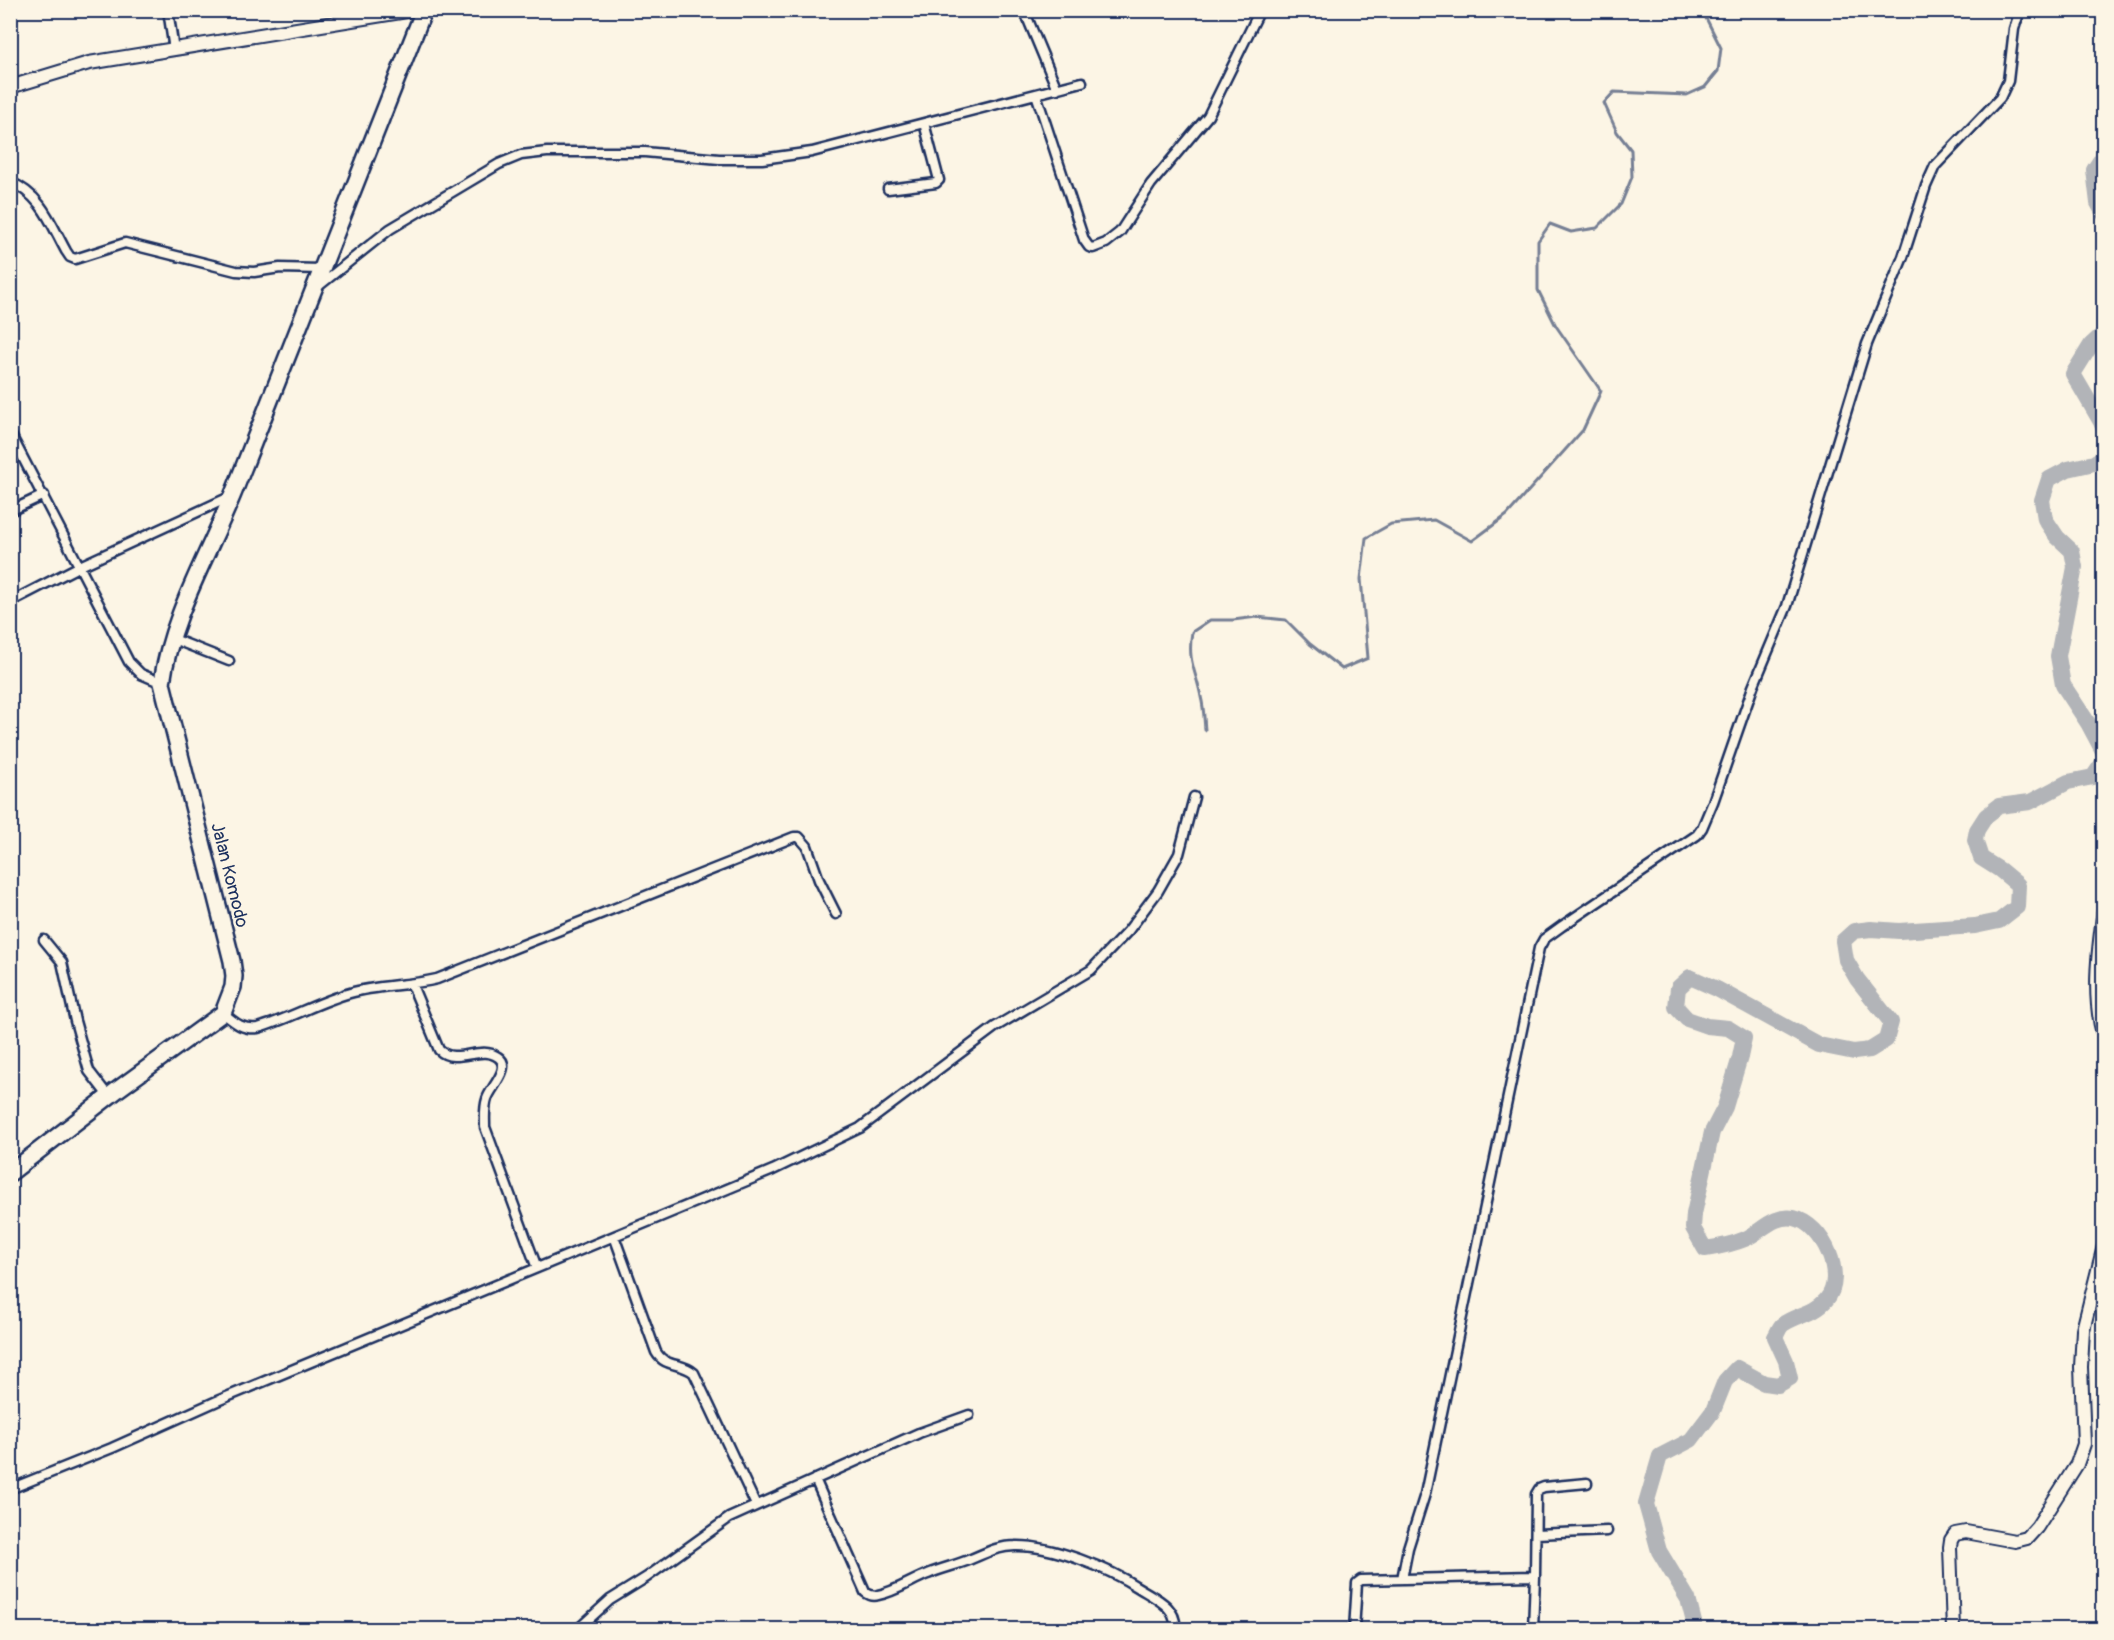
<svg xmlns="http://www.w3.org/2000/svg" width="2114" height="1640" font-family="Pangolin,sans-serif">
	<rect width="100%" height="100%" fill="#fcf5e5"/>
	<filter id="ink" filterUnits="userSpaceOnUse"><feTurbulence type="fractalNoise" baseFrequency=".0167" numOctaves="2"/><feDisplacementMap in="SourceGraphic" scale="12" xChannelSelector="R" yChannelSelector="G"/><feConvolveMatrix kernelMatrix="1 2 1 2 8 2 1 2 1" color-interpolation-filters="sRGB"/></filter>
	<g filter="url(#ink)">
		<g fill="none" stroke-linecap="round" stroke-linejoin="round">
			<path stroke="#767f94" stroke-width="3" d="M1205,730C1204,719 1204,708 1201,697C1196,670 1187,662 1192,632L1210,620H1233L1257,617L1286,620L1310,644L1342,669L1368,658L1361,579L1366,538L1391,524L1434,520L1472,541L1507,515L1583,430L1601,391L1556,326L1538,290V241L1550,224L1571,232L1597,228L1621,204L1632,177L1631,150L1617,132L1604,103L1614,92L1687,95L1705,87L1718,71L1721,48L1702,10"/>
			<path stroke="#b2b4b8" stroke-width="16" d="M2104,155L2094,170L2098,203L2104,214
				M2104,333L2091,345L2073,374L2101,422L2104,429
				M2104,456L2094,463L2068,469L2049,479L2042,500L2045,519L2057,537L2072,551L2075,567L2058,656L2063,685L2088,723L2104,753
				M1696,1630L1688,1599L1659,1551L1646,1504L1660,1456L1691,1440L1713,1411L1725,1381L1737,1368L1764,1383L1778,1385L1790,1378L1786,1361L1775,1337C1777,1334 1779,1328 1782,1325C1795,1315 1814,1314 1826,1300C1847,1277 1823,1224 1794,1218C1774,1214 1761,1232 1745,1239C1731,1245 1719,1247 1705,1249L1693,1228L1694,1214L1712,1132L1725,1107L1740,1057L1744,1038L1728,1028L1707,1026L1687,1019L1676,1007L1678,988L1690,977L1717,989L1819,1045L1854,1052L1870,1050L1886,1040L1891,1022L1857,979L1846,960L1843,941L1854,931L1871,929L1899,931L1975,926L1999,921L2017,907L2018,885L2000,870L1981,858L1975,840L1977,830L1986,816L1999,806L2030,802L2068,782L2093,777L2104,761"/>
			<defs>
				<path id="street" d="M168,10L174,50
					M1024,10L1057,89
					M1036,94L1084,240L1089,247L1093,248L1106,243L1120,232L1151,184L1208,116L1260,10
					M10,182C42,195 51,224 66,251L70,257L75,259L125,243L236,271L254,272L280,268L320,269
					M888,189L936,183L939,180L924,123
					M316,288L390,229L499,164L521,155L547,152H645L719,159H762L812,152L1082,82
					M10,433L129,662L141,674L162,683
					M10,511L44,495
					M10,602L80,566L232,496
					M171,638L229,661
					M44,940L62,962L75,1021L89,1071L109,1097
					M412,985L439,1050C456,1066 480,1044 498,1057C513,1067 490,1088 487,1099C484,1108 485,1117 485,1127L537,1268
					M223,1013C234,1022 242,1030 258,1028C289,1019 318,1002 350,993C378,985 408,986 437,979L794,837H799L807,846L819,880L836,914
					M614,1236L656,1352C665,1368 682,1362 694,1373L756,1505
					M815,1479L865,1592C869,1595 873,1597 878,1595C895,1592 912,1580 928,1574C942,1568 957,1565 971,1559C986,1553 998,1546 1015,1546C1052,1545 1108,1568 1139,1588C1155,1598 1178,1607 1175,1630
					M10,1489L112,1448L217,1401L773,1170L860,1128L995,1027L1091,970L1128,931L1158,891L1179,854L1194,797
					M1536,1534L1607,1531
					M1535,1576L1536,1494L1539,1489L1544,1487L1587,1483
					M1402,1579L1408,1548L1425,1494L1539,948L1544,939L1562,926L1697,835L1702,828L1713,802L1753,687L1787,606L1867,344L1903,257L1926,186L1935,166L2000,98L2008,81L2014,29L2020,10
					M577,1630L610,1600L647,1577L729,1518L919,1433L969,1415
					M1354,1630L1357,1583L1361,1580L1535,1576L1533,1630"/>
				<path id="secondary" d="M10,87L89,63L413,10
					M2104,910C2098,952 2092,997 2104,1038
					M1953,1630L1950,1547L1951,1540L1955,1534L1966,1532L2015,1541L2027,1538L2037,1527L2077,1464L2084,1444L2081,1367L2083,1330L2104,1246"/>
				<path id="highway" d="M10,1173L117,1090L223,1013L233,987L234,976L232,961L162,683C171,614 212,549 237,484C299,326 361,168 424,10"/>
			</defs>
			<use href="#street" stroke="#1b2f5e" stroke-width="13"/>
			<use href="#secondary" stroke="#1b2f5e" stroke-width="16"/>
			<use href="#highway" stroke="#1b2f5e" stroke-width="20"/>
			<use href="#street" stroke="#fcf5e5" stroke-width="8"/>
			<use href="#secondary" stroke="#fcf5e5" stroke-width="12"/>
			<use href="#highway" stroke="#fcf5e5" stroke-width="15"/>
		</g>
	</g>
	<g text-anchor="middle" stroke-width="4.5" stroke-linejoin="round" paint-order="stroke">
		<g font-size="18" fill="#1b2f5e" stroke="#fcf5e5">
			<text transform="translate(230 875) rotate(76)" y="6">Jalan Komodo</text>
		</g>
	</g>
	<rect width="2114" height="1640" fill="none" stroke="#fcf5e5" stroke-width="36"/>
	<rect x="18" y="18" width="2078" height="1604" fill="none" stroke="#1b2f5e" stroke-width="2" filter="url(#ink)"/>
</svg>
